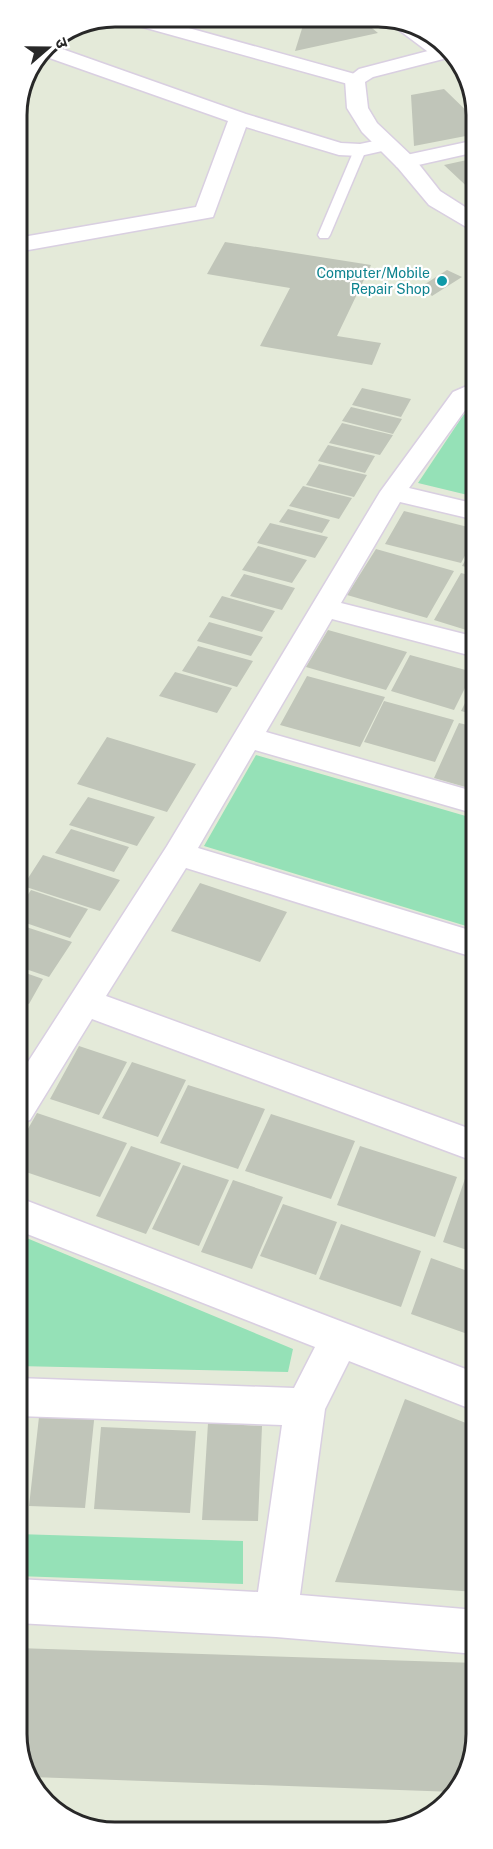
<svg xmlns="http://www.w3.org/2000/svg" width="493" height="1849" font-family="'Public Sans','Noto Sans Devanagari',sans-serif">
	<rect width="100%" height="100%" fill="#e4ead9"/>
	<path fill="#95e1b7" d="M464,414L476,420V497L418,483Z
		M256,755L476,819V929L204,846Z
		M17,1234L293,1349L288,1372L17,1366Z
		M17,1534L243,1541V1584L17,1576Z"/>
	<path fill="#c0c5b9" d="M305,19H361L378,33L295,51Z
		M444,89L476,120V134L414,146L411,95Z
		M476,158V195L444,165Z
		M225,242L371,265L337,336L381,343L372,365L260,346L290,288L207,274Z
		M447,270L462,277L432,296L422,286Z
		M362,388L411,399L401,417L352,405Z
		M351,407L402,419L393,434L342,421Z
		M342,423L393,435L380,455L329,443Z
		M328,445L375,456L365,473L318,461Z
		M319,464L367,475L354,497L306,485Z
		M303,486L352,498L339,519L289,506Z
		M288,509L330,520L322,533L279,522Z
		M404,511L476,529V535L461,563L385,544Z
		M270,523L328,537L315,558L257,543Z
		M476,541V569L462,566Z
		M258,546L307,560L292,583L242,570Z
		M376,549L454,571L427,618L347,595Z
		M461,573L476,577V633L434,620Z
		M244,574L295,588L282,610L230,596Z
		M222,596L275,611L262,632L209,617Z
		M209,622L263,637L251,656L197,641Z
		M328,630L407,652L386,690L306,667Z
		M198,646L253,661L237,687L182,671Z
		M410,655L473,672L454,710L391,691Z
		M175,672L232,688L217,713L159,696Z
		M307,676L385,697L360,747L280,725Z
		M476,681V715L461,711Z
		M384,701L454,720L435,762L364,742Z
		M459,723L476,727V790L434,778Z
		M107,737L196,764L167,812L77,784Z
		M88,797L155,817L137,846L69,825Z
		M71,829L129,847L114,872L55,853Z
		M43,855L120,880L100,911L23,886Z
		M200,883L287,912L260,962L171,931Z
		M31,890L88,909L70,938L17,920V911Z
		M17,924L72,942L49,977L17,966Z
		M17,970L43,979L29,1004L17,1000Z
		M79,1046L127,1062L99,1115L50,1099Z
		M132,1062L186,1080L158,1137L102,1118Z
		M188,1085L265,1109L238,1169L160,1143Z
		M37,1113L127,1143L100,1197L17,1169V1148Z
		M271,1114L355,1141L331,1199L245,1171Z
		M131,1146L181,1163L146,1234L96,1216Z
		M360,1146L457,1177L435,1237L337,1205Z
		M183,1165L229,1180L199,1246L152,1229Z
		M468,1170L476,1173V1253L443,1242Z
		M233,1180L283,1197L252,1269L201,1252Z
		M283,1204L337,1222L316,1275L260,1256Z
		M341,1224L421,1251L401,1307L319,1279Z
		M431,1258L476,1274V1337L411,1314Z
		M405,1399L476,1427V1592L335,1582Z
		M40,1408L95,1411L85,1508L29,1506Z
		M208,1423L262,1426L258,1521L202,1520Z
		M17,1426H28L19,1498H17Z
		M101,1427L196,1431L190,1513L94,1509Z
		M17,1648L476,1663V1740L455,1792L32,1777L17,1747Z
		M358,1826H402L391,1832L359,1831Z"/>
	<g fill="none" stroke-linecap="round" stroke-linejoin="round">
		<defs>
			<path id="lane" d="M360,147L366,150L330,235L328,238H320L318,235L354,150Z"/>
			<path id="street" d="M118,17H149L362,76L365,80L362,84H348L121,21Z
				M389,20H403L442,43L452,53L449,57H435L391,24Z
				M48,44L246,114L341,143L360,144L384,139L391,141L395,145L391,149L360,156L339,155L246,127L213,217L17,252V238L196,207L228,121L41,55Z
				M476,140V152L405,168L397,167L394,162L397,157Z
				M476,382V399L471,402L409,488L476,504V520L400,502L341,603L476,637V657L332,619L266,732L476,792V814L255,750L198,848L476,932V958L186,868L106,996L476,1131V1162L92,1019L30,1120L17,1124V1079L167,846L380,492L453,392Z
				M17,1197L476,1373V1411L349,1361L325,1409L300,1595L476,1610V1654L276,1637L17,1623V1579L258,1592L282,1425L17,1416V1378L294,1388L315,1347L17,1230Z"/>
			<path id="secondary" d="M447,46L452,50L455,56L373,77L365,82L368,108L377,123L414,158L440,191L476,214V230L468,228L429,205L398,168L362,132L347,108L345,80L359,69Z"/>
		</defs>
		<use href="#lane" stroke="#d9cfe1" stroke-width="3"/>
		<use href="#street" stroke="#d9cfe1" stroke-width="3"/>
		<use href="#secondary" stroke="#d9cfe1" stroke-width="3"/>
		<use href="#lane" fill="#fff" fill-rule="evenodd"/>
		<use href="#street" fill="#fff" fill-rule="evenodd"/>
		<use href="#secondary" fill="#fff" fill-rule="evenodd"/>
	</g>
	<circle fill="#0f9aa8" stroke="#fff" stroke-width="2" cx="442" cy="281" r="6"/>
	<g text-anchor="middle" stroke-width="4.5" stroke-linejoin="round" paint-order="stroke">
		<g font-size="14" fill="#0d838f" stroke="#fff" text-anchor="end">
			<text x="430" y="278">Computer/Mobile<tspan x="430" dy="16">Repair Shop</tspan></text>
		</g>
	</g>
	<path d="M0 0H493V1849H0ZM115 27H378A88 88 0 0 1 466 115V1734A88 88 0 0 1 378 1822H115A88 88 0 0 1 27 1734V115A88 88 0 0 1 115 27Z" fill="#fff" fill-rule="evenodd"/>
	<path fill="none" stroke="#282828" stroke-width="3" d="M115 27H378A88 88 0 0 1 466 115V1734A88 88 0 0 1 378 1822H115A88 88 0 0 1 27 1734V115A88 88 0 0 1 115 27Z"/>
	<g transform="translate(48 48) rotate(70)" stroke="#ffffff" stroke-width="4.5" paint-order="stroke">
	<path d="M0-4.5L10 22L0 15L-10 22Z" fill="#282828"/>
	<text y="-9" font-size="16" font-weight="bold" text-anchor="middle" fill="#282828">उ</text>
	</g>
</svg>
